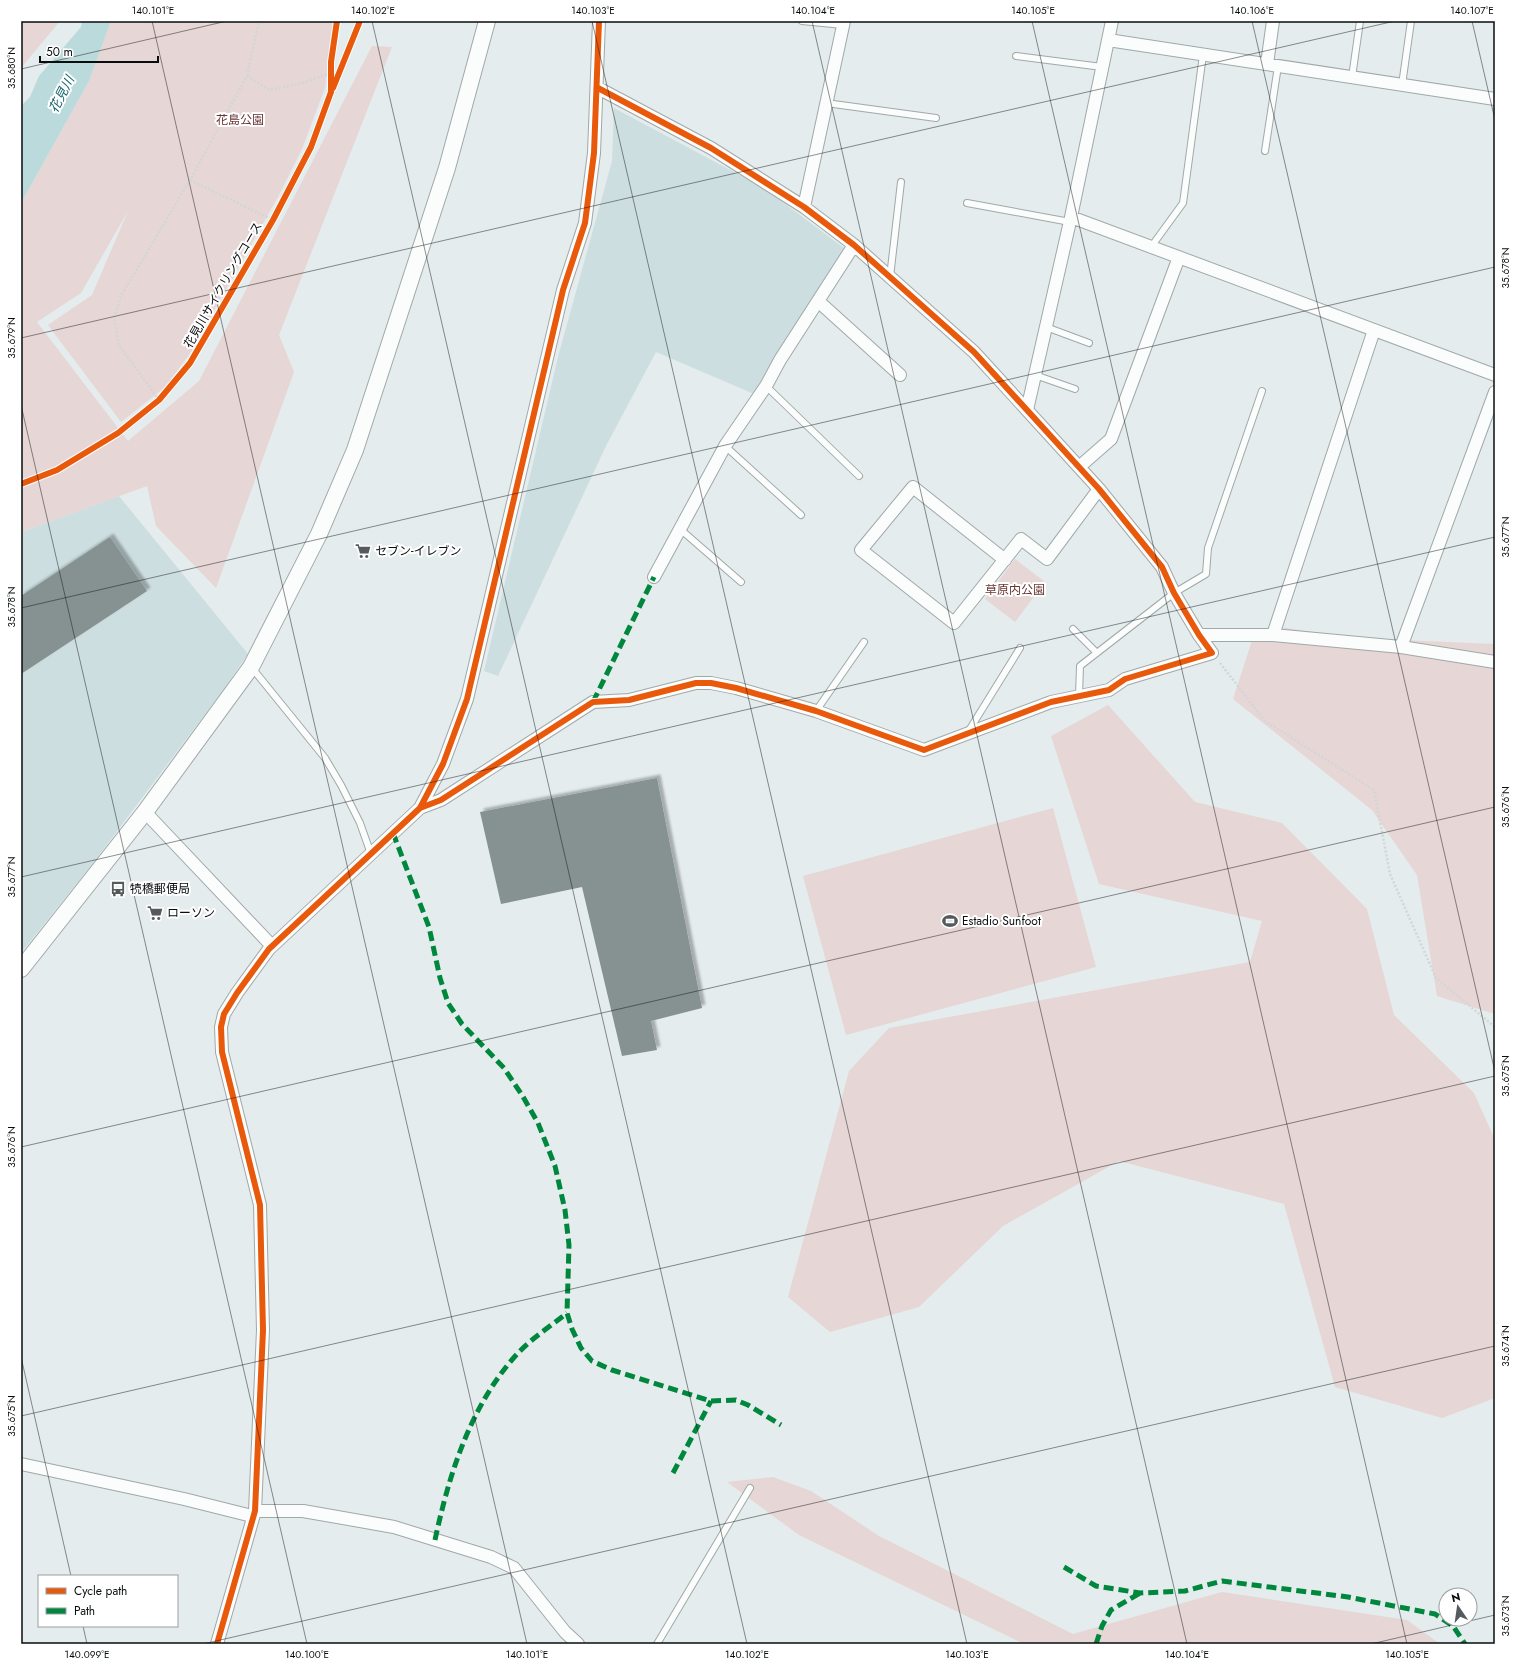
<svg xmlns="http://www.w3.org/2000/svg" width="1516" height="1665" font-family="Jost,'Noto Sans JP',sans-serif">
	<defs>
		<filter id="shadow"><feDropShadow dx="3.5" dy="-3.5" stdDeviation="1" flood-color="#0004"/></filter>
	</defs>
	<rect width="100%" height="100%" fill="#e4eced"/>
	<path fill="#cddee0" d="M614,108L764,188L844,248L754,394L656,352L607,444L498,676L484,671L558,357L612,161Z
		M119,496L248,654L224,689L93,863L21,953V532Z"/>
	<path fill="#e6d6d5" d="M21,21H60L21,68Z
		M111,21H205L206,25L208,21H333L325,88L302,149L279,195L189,355L164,388L121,422L48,325L92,295L128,211L81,293L37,322L128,441L199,381L372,46L392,47L279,335L294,372L216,588L156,526L147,486L21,532V203L89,81Z
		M1015,559L1045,582L1015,622L985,599Z
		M1256,628H1286L1357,638L1495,644V1014L1437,996L1417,875L1372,810L1233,699Z
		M1108,705L1195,802L1282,823L1367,909L1394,1015L1474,1093L1495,1140V1398L1442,1418L1335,1387L1284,1204L1119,1161L1003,1226L919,1307L830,1332L788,1297L849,1071L889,1028L1250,962L1262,921L1099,884L1051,736Z
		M1053,808L1096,967L846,1035L803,876Z
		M773,1477L811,1491L879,1536L1073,1634L1222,1592L1407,1620L1440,1644H1024L799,1535L727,1482Z"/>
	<path fill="#bbdadc" d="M82,21H111L89,81L21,203V106L30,97L39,76L81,27Z"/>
	<path fill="#869192" filter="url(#shadow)" d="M110,537L147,591L21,674V596Z
		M657,778L702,1008L651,1021L657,1050L622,1056L582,887L501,904L480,812Z"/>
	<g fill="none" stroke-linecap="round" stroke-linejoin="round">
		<defs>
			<path id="service" d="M802,21L843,25
				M1016,56L1102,67
				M1352,77L1360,21
				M1402,85L1411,21
				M826,103L936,118
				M1265,151L1278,66
				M967,203L1070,222
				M1151,247L1183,203L1203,55
				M890,277L901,182
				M1046,327L1089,343
				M1035,375L1075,389
				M766,386L859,476
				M725,446L801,515
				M680,529L741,582
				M1073,629L1097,653
				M252,668L325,758L341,785L360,823L371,854
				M1079,696L1080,666L1174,593L1206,574L1208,548L1262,391
				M816,711L864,642
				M968,732L1020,648
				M657,1644L750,1488"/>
			<path id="minor" d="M1108,40L1495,99
				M1267,64L1273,21
				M804,207L844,21
				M1071,217L1495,375
				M818,301L900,375
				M1027,410L1071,217L1112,21
				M1079,467L1111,439L1179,257
				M1005,560L913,487L861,550L954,623L1021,539L1047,559L1099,489
				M654,577L725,446L766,386L780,360L854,245
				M1199,635H1273L1401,647L1495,662
				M1273,635L1374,330
				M1401,647L1495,392
				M420,808L441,800L593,702L629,700L696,683H711L736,688L816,711L924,750L1051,702L1109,690L1125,679L1212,653L1199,635L1174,593L1162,567L1099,489L974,352L854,245L804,207L711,148L598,88
				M145,812L272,946
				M21,1464L184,1499L252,1516
				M255,1511H303L394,1527L491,1557L514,1568L565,1632L578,1644
				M217,1644L255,1511L263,1330L260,1205L222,1052L221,1027L224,1014L237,993L269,949L420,808L443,764L467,699L563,290L585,223L594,153L599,21"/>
			<path id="tertiary" d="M21,969L145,812L251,667L319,534L355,450L447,168L487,21"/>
		</defs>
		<use href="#service" stroke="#a1a8a8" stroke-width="8"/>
		<use href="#minor" stroke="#a1a8a8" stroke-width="14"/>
		<use href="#tertiary" stroke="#a1a8a8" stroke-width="18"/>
		<path stroke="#d3d6d6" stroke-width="2.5" stroke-dasharray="2 2" stroke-linecap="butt" d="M247,76L270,90L303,83L331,73
			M190,180L273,220
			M159,400L119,345L114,318L121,296L190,180L247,76L259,21
			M1220,663L1265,721L1374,790L1390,874L1436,978L1495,1027"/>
		<use href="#service" stroke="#fbfcfc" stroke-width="6"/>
		<use href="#minor" stroke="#fbfcfc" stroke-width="12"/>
		<use href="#tertiary" stroke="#fbfcfc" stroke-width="16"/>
		<path stroke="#00873e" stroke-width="5" stroke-dasharray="10 5" stroke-linecap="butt" d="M593,702L654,577
			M393,833L429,927L440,978L448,1003L462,1024L504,1068L522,1095L538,1123L555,1166L565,1210L569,1245L567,1313L572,1329L581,1348L592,1361L612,1370L711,1401L736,1400L748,1405L781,1425
			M673,1473L711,1401
			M435,1540C449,1474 471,1404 518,1353C532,1338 551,1326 567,1313
			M1064,1567L1096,1586L1140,1593L1185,1591L1222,1581L1348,1597L1435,1614L1453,1626L1465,1644
			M1096,1644L1102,1626L1111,1610L1140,1593"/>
		<defs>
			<path id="cycleway" d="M333,88L360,21
				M21,484L57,470L118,433L159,400L190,363L273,220L311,147L331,92V62L337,21
				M420,808L441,800L593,702L629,700L696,683H711L736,688L816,711L924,750L1051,702L1109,690L1125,679L1212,653L1199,635L1174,593L1162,567L1099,489L974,352L854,245L804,207L711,148L598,88
				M217,1644L255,1511L263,1330L260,1205L222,1052L221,1027L224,1014L237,993L269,949L420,808L443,764L467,699L563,290L585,223L594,153L599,21"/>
		</defs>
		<use href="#cycleway" stroke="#fff" stroke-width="8"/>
		<use href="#cycleway" stroke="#e8590c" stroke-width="6"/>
	</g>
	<path fill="none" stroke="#080d0e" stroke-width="1" stroke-opacity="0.45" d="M152,21L527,1644M372,21L747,1644M592,21L967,1644M812,21L1187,1644M1032,21L1407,1644M1252,21L1495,1072M1472,21L1495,120M21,69L227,21M21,338L1395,21M21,405L307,1644M21,608L1495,267M21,877L1495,537M21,1147L1495,807M21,1357L71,1576M21,1416L1495,1076M83,1626L87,1644M203,1644L1495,1346M1371,1644L1495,1615"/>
	<defs>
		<symbol id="supermarket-bare" viewBox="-9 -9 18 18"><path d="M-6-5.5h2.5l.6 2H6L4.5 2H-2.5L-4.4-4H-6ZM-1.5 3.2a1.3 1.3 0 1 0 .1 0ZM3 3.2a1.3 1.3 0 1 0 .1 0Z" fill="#555b5c" stroke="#fff" stroke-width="2.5" paint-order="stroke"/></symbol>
		<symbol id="bus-bare" viewBox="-9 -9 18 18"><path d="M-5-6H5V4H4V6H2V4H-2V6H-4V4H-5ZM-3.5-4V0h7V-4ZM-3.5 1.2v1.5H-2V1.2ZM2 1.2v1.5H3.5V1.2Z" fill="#555b5c" stroke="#fff" stroke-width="2.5" paint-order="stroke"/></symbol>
		<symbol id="stadium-bare" viewBox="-9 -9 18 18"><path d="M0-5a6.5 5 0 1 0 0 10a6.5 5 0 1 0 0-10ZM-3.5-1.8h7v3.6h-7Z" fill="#555b5c" stroke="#fff" stroke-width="2.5" paint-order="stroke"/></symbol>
	</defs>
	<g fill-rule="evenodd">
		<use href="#supermarket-bare" x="352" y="540" width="22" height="22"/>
		<use href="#bus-bare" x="107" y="878" width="22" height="22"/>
		<use href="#supermarket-bare" x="144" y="902" width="22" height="22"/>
		<use href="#stadium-bare" x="939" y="910" width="22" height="22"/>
	</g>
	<g text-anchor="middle" stroke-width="4" stroke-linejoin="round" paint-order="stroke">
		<g font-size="12" fill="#693633" stroke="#fff">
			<text x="240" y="124">花島公園</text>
			<text x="1015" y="594">草原内公園</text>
		</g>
		<g font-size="12" fill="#080d0e" stroke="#fff">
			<text transform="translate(223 285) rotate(-60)" y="4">花見川サイクリングコース</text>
		</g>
		<g font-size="12" fill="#080d0e" stroke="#fff" text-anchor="start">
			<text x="375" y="555">セブン-イレブン</text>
			<text x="130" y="893">㸿橋郵便局</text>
			<text x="167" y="917">ローソン</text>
			<text x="962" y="925">Estadio Sunfoot</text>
		</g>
		<g font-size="13" font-style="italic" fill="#116368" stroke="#fff">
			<text transform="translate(61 94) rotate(-63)" y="5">花見川</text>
		</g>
	</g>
	<rect width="1516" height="1665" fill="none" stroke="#ffffff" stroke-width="44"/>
	<rect x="38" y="1575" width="140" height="52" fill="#ffffff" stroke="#9c9e9f"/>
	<rect x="46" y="1588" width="20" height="6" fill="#e8590c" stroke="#9c9e9f"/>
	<text x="74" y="1595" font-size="12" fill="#080d0e">Cycle path</text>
	<rect x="46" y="1608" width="20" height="6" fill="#00873e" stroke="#9c9e9f"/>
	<text x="74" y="1615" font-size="12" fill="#080d0e">Path</text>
	<g transform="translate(1458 1607) rotate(347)"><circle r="19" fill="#ffffff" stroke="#9c9e9f"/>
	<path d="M0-3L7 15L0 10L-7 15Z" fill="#555b5c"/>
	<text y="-6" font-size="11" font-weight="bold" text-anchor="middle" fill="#080d0e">N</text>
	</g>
	<path d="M40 56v6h118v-6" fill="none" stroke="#080d0e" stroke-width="2"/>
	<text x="46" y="56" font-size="12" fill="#080d0e" stroke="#ffffff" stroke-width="3" paint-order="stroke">50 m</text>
	<rect x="22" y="22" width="1472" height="1621" fill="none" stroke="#080d0e" stroke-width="1.5"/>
	<g font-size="10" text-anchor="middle" fill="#080d0e">
		<text x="153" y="14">140.101°E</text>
		<text x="373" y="14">140.102°E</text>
		<text x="593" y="14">140.103°E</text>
		<text x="813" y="14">140.104°E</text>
		<text x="1033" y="14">140.105°E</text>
		<text x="1252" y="14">140.106°E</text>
		<text x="1472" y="14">140.107°E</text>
		<text transform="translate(11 68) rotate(-90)" y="4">35.680°N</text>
		<text transform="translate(1505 268) rotate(-90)" y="4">35.678°N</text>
		<text transform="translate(11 338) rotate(-90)" y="4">35.679°N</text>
		<text transform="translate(1505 537) rotate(-90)" y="4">35.677°N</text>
		<text transform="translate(11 607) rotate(-90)" y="4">35.678°N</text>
		<text transform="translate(1505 807) rotate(-90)" y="4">35.676°N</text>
		<text transform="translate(11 877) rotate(-90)" y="4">35.677°N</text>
		<text transform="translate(1505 1076) rotate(-90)" y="4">35.675°N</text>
		<text transform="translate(11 1147) rotate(-90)" y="4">35.676°N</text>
		<text transform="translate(1505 1346) rotate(-90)" y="4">35.674°N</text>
		<text transform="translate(11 1416) rotate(-90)" y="4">35.675°N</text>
		<text transform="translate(1505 1616) rotate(-90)" y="4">35.673°N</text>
		<text x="87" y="1658">140.099°E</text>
		<text x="307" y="1658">140.100°E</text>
		<text x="527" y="1658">140.101°E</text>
		<text x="747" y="1658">140.102°E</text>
		<text x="967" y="1658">140.103°E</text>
		<text x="1187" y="1658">140.104°E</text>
		<text x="1407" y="1658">140.105°E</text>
	</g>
</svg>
